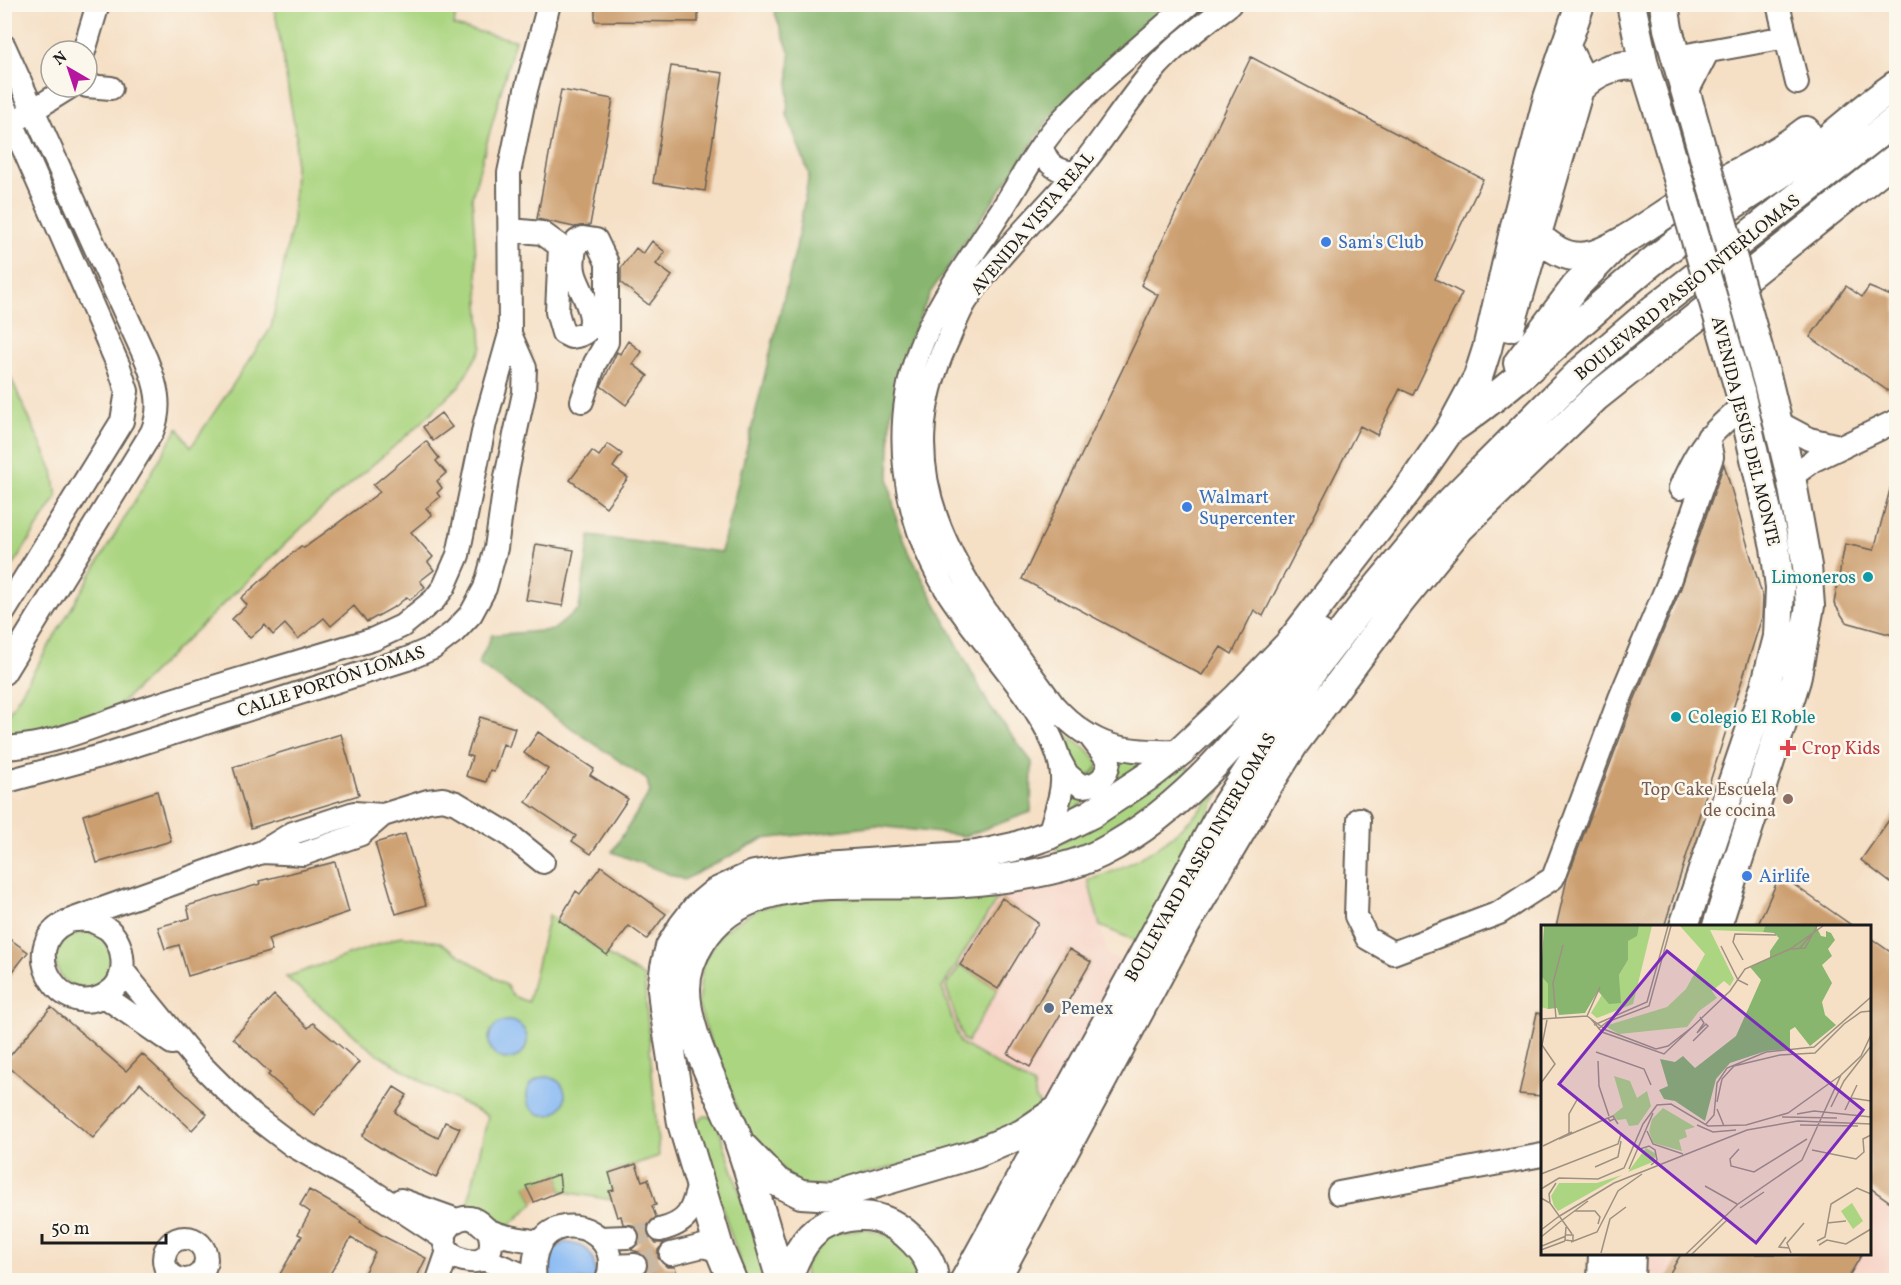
<svg xmlns="http://www.w3.org/2000/svg" width="1901" height="1285" font-family="Vollkorn,serif">
	<rect width="100%" height="100%" fill="#fbf7ec"/>
	<filter id="ink" filterUnits="userSpaceOnUse"><feTurbulence type="fractalNoise" baseFrequency=".0167" numOctaves="2"/><feDisplacementMap in="SourceGraphic" scale="12" xChannelSelector="R" yChannelSelector="G"/><feConvolveMatrix kernelMatrix="1 2 1 2 8 2 1 2 1" color-interpolation-filters="sRGB"/></filter>
	<filter id="wash" filterUnits="userSpaceOnUse"><feTurbulence type="fractalNoise" baseFrequency=".008" numOctaves="4" result="noise"/><feDisplacementMap in="SourceGraphic" scale="24" xChannelSelector="R" yChannelSelector="G"/><feGaussianBlur stdDeviation="1.35" result="paint"/><feColorMatrix in="noise" values="0 0 0 0 0 0 0 0 0 0 0 0 0 0 0 0 0 1.4 0 .05"/><feComposite in="paint" operator="in"/></filter>
	<g filter="url(#wash)">
		<rect width="100%" height="100%" fill="#f5dfc5"/>
		<path fill="#f6d2c4" d="M1088,880L1108,956L1139,967L1079,1073L1042,1107L1036,1100L1034,1086L960,1043L941,987L999,896Z
			M1870,1196L1896,1213V1280H1643L1644,1254H1870Z"/>
		<path fill="#abd581" stroke="#64784e" stroke-width="1.5" d="M274,5H457L454,26L515,40L472,197L482,347L460,385L420,424L318,512L116,708L43,730L5,734V720L178,428L191,447L271,328L293,220L296,136Z
			M5,365L53,471L57,497L5,578Z
			M1054,726L1088,750L1099,763L1091,777L1080,778Z
			M1114,759L1149,760L1064,816L1071,786Z
			M1179,765L1191,769L1170,808L1058,857L1056,851L1059,844Z
			M1226,780L1141,943L1100,926L1088,880C1150,861 1187,829 1226,780Z
			M932,896H999L942,988L960,1043L1034,1086L1036,1100L1042,1107L971,1148L803,1189L749,1137L712,1048L698,1004L703,962L723,931L759,908L820,898Z
			M549,915L607,955L644,977L659,1156L609,1173L614,1190L609,1191L612,1200L561,1191L559,1174L526,1186L534,1203L510,1225L466,1212L488,1116L434,1089L373,1051L286,977L402,936L440,942L506,985L513,996L528,1002Z
			M56 960a28 28 0 1 1 56 0a28 28 0 1 1-56 0Z
			M960,965L998,989L967,1042L963,1040L946,987Z
			M705,1116L712,1117L717,1123L769,1280H746L696,1129V1122Z
			M865,1229L900,1239L923,1280H805L804,1266L830,1234Z"/>
		<path fill="#88b66f" stroke="#526946" stroke-width="1.5" d="M772,5H1173L1100,65L1051,116L930,293L903,356L891,414L889,480L896,518L910,554L990,707L1032,762L1031,812L965,836L878,826L763,839L684,880L612,852L650,792L647,780L478,664L492,635L553,630L579,609L590,536L721,552L796,248L809,174L787,115L790,54Z"/>
		<path fill="#87b9f4" stroke="#526a88" stroke-width="1.5" d="M489 1040a19 19 0 1 1 38 0a19 19 0 1 1-38 0Z
			M527 1096a19 19 0 1 1 38 0a19 19 0 1 1-38 0Z
			M565,1242C589,1246 594,1251 596,1276L592,1280H551L546,1267L550,1251Z"/>
		<g id="blocks">
			<path fill="#cc9f6f" d="M595,4H698V22L595,21Z
				M1251,57L1483,179L1435,279L1462,293L1413,395L1400,389L1377,435L1360,426L1263,616L1254,610L1232,654L1221,647L1202,675L1022,579L1158,295L1141,285Z
				M671,66L723,73L705,191L653,183Z
				M561,90L613,99L590,225L574,227L537,219Z
				M652,241L665,252L656,264L672,276L649,305L621,283V268L636,248L643,254Z
				M1846,286L1862,297L1869,287L1896,298V385L1891,393L1810,337Z
				M628,341L642,352L633,364L648,376L626,405L601,386L617,352L620,354Z
				M441,413L452,427L433,441L423,427Z
				M426,441L439,458L436,461L446,473L437,481L442,488L437,493L440,497L426,508L432,515L411,532L433,557L428,562L434,570L420,581L425,587L410,600L407,597L396,606L367,622L354,606L331,626L324,618L298,639L285,624L273,635L265,625L250,638L232,619L247,605L241,598L301,546L304,548L380,492L373,485Z
				M608,444L622,454L613,467L628,478L606,507L570,480L592,451L599,456Z
				M1724,464L1763,598L1762,617L1664,927H1556L1567,879L1633,703L1681,588Z
				M1892,482L1896,483V636L1846,622L1834,603L1845,544L1874,550Z
				M536,544L574,550L563,606L526,600Z
				M480,717L515,728L509,747L503,744L494,772L490,770L486,782L466,776L472,757L467,755Z
				M538,732L594,769L590,775L628,799L591,854L572,841L576,836L526,802L548,769L524,753Z
				M341,734L359,795L251,828L233,767Z
				M157,791L171,841L97,863L83,815Z
				M1896,810V887L1861,860Z
				M405,834L426,905L396,914L375,843Z
				M335,862L349,912L268,939L272,951L188,976L179,945L165,949L158,927L190,918L187,906L260,884L259,881Z
				M601,866L666,914L647,939L629,926L607,955L559,920L576,891L580,894Z
				M1780,875L1854,927H1757Z
				M1002,898L1038,923L998,989L960,965Z
				M4,935L28,952L4,983Z
				M1869,937L1896,956V1206L1869,1187Z
				M1069,949L1091,962L1030,1067L1008,1054Z
				M274,995L308,1028L313,1023L359,1062L314,1115L268,1075L270,1073L233,1038Z
				M51,1007L126,1071L142,1054L207,1114L192,1130L140,1083L93,1138L4,1063Z
				M1537,1013L1542,1014V1096L1519,1094Z
				M394,1087L407,1095L395,1112L411,1124L438,1138L445,1122L460,1128L436,1178L395,1157L362,1136Z
				M636,1164L642,1181L648,1179L656,1205L652,1206L656,1217L647,1226V1234L656,1243H664L658,1250V1258L667,1267H675L679,1281H640L639,1277L647,1272L648,1264L642,1253L631,1250L639,1243V1230L633,1225L623,1224L621,1216L617,1217L609,1191L614,1190L609,1173Z
				M559,1174L561,1191L534,1202L526,1186Z
				M309,1190L361,1220L360,1222L383,1236L426,1258L415,1281H360L375,1252L351,1238L326,1281H276L302,1236L298,1234L310,1212L300,1205Z
				M1681,1254H1862L1846,1281H1665Z"/>
		</g>
	</g>
	<g filter="url(#ink)">
		<use href="#blocks" fill-opacity="0" stroke="#686057" stroke-width="1.5"/>
		<g fill="none" stroke-linecap="round" stroke-linejoin="round">
			<path stroke="#cab8a3" stroke-width="22" stroke-dasharray="22 11" stroke-linecap="butt" d="M627,1237L660,1230
				M635,1265L671,1254"/>
			<defs>
				<path id="minor" d="M1778,4L1797,83
					M4,46L146,359C156,384 163,406 152,432L4,673
					M84,51L98,4
					M1676,57L1786,37
					M87,86L111,88
					M1686,94L1708,51
					M4,104L119,367L127,391L122,421L4,612
					M22,117L70,87
					M1042,148C1048,166 1057,171 1075,173
					M511,230L542,233L560,246L557,312L563,333L571,337C610,333 581,295 575,275C572,265 574,251 577,241L583,238L596,240L607,263V342L595,363L582,401
					M1779,423L1809,439L1843,447
					M1791,477L1814,460L1896,421
					M1680,488C1699,444 1708,436 1743,405
					M4,748C55,746 102,722 150,707C224,683 299,662 374,639L402,626L434,600L444,587L458,555L485,423L510,334L509,173L526,90L549,4
					M1181,751C1125,753 1093,749 1054,706C972,591 878,491 947,342C953,329 958,314 966,301C997,255 1039,216 1075,174C1102,142 1124,105 1152,72C1174,46 1203,25 1230,4
					M1060,761L1067,774L1081,786C1097,786 1107,778 1109,761L1092,739
					M4,782L104,755L407,659L433,648L454,632L471,614L485,588L496,548L506,477L524,393L525,368L510,334
					M1359,819L1356,916L1367,938L1393,953L1499,913L1553,878L1620,698L1668,584L1712,457L1708,437
					M1049,835C1053,818 1061,801 1062,783C1066,723 972,637 943,584C903,515 891,429 918,353C936,304 969,261 997,217C1018,186 1036,147 1062,120C1101,78 1146,42 1189,4
					M262,852L303,854L361,834L383,815
					M90,920C96,923 105,926 110,931C124,945 128,974 113,989C66,1031 12,947 67,922C73,919 83,920 90,920Z
					M68,921L262,852L293,833L354,813L383,815L428,801L443,799L456,803L508,834L543,862
					M123,971L195,1059L246,1110L292,1145L369,1189L445,1239
					M104,996L172,1043
					M1339,1193L1542,1155
					M401,1200L457,1220
					M660,1230C689,1223 692,1211 699,1184
					M489,1231C505,1285 417,1257 453,1223C458,1219 465,1217 470,1218C480,1220 482,1227 490,1231C504,1238 524,1239 540,1242
					M600,1238L627,1237
					M164 1259a21 21 0 1 1 42 0a21 21 0 1 1-42 0Z
					M671,1254L703,1246L720,1251
					M484,1259L535,1280
					M611,1266L635,1265
					M438,1280L448,1251
					M535,1280C524,1199 629,1219 607,1280"/>
				<path id="major" d="M1631,4L1644,65L1662,123
					M1664,4L1668,29L1691,111
					M1579,89C1599,68 1616,65 1644,65
					M1524,225C1543,240 1561,261 1588,256C1616,251 1668,210 1695,195C1733,174 1772,158 1806,131
					M1510,327L1579,89L1578,71L1567,49
					M1518,363L1576,286L1612,249
					M1453,428C1529,376 1591,309 1663,253C1704,221 1749,196 1792,166C1828,141 1860,110 1896,85
					M1684,926L1765,687L1778,637L1780,587L1775,547L1740,392
					M1717,926L1796,680L1810,606L1807,566L1791,477L1768,383
					M744,1148L777,1182L801,1194L833,1196L975,1154L1022,1134L1056,1111
					M732,1280L720,1251L682,1123L664,1008L662,989L665,967L670,947L683,926L697,908L715,893L754,875L812,867L977,855L1014,847L1049,835L1091,814L1153,773L1181,751L1237,698L1289,644L1408,490L1449,431L1478,377L1487,349L1517,218L1548,98L1580,4
					M781,1280C767,1233 754,1185 738,1139C721,1095 686,1036 686,989C686,972 692,956 701,942C744,869 856,888 929,884C981,882 1054,876 1101,853C1194,806 1259,714 1320,634
					M787,1280C794,1261 803,1238 822,1227C837,1218 859,1213 877,1218C901,1224 933,1254 934,1280
					M965,1280L1224,808L1316,666L1373,592L1438,514L1578,374L1655,308L1896,120
					M995,1280L1185,926L1267,787L1294,744L1400,602L1460,528L1596,397L1896,158
					M1602,1280L1603,1254
					M1630,1280L1631,1254"/>
			</defs>
			<use href="#minor" stroke="#686057" stroke-width="26"/>
			<use href="#major" stroke="#686057" stroke-width="32"/>
			<use href="#minor" stroke="#fff" stroke-width="22"/>
			<use href="#major" stroke="#fff" stroke-width="28"/>
			<defs>
				<path id="major-bridge" d="M1691,111L1768,383
					M1662,123L1740,392"/>
			</defs>
			<use href="#major-bridge" stroke="#686057" stroke-width="32" stroke-linecap="butt"/>
			<use href="#major-bridge" stroke="#fff" stroke-width="28"/>
		</g>
	</g>
	<g fill="#3f7fe0" stroke="#fbf7ec" stroke-width="2">
		<circle cx="1326" cy="242" r="6"/>
		<circle cx="1187" cy="507" r="6"/>
		<circle cx="1747" cy="876" r="6"/>
	</g>
	<g fill="#0f9aa8" stroke="#fbf7ec" stroke-width="2">
		<circle cx="1868" cy="577" r="6"/>
		<circle cx="1676" cy="717" r="6"/>
	</g>
	<path fill="#e0444e" stroke="#fbf7ec" stroke-width="2" d="M1785 739h6v6h6v6h-6v6h-6v-6h-6v-6h6z"/>
	<circle fill="#8d6e63" stroke="#fbf7ec" stroke-width="2" cx="1788" cy="799" r="6"/>
	<circle fill="#5c6f8a" stroke="#fbf7ec" stroke-width="2" cx="1049" cy="1008" r="6"/>
	<g text-anchor="middle" stroke-width="5" stroke-linejoin="round" paint-order="stroke">
		<g font-size="18" fill="#1c1c1c" stroke="#fbf7ec">
			<text transform="translate(1032 223) rotate(-50)" y="6">AVENIDA VISTA REAL</text>
			<text transform="translate(1687 287) rotate(-39)" y="6">BOULEVARD PASEO INTERLOMAS</text>
			<text transform="translate(1746 431) rotate(76)" y="6">AVENIDA JESÚS DEL MONTE</text>
			<text transform="translate(331 681) rotate(-18)" y="6">CALLE PORTÓN LOMAS</text>
			<text transform="translate(1200 857) rotate(-60)" y="6">BOULEVARD PASEO INTERLOMAS</text>
		</g>
		<g font-size="18" fill="#366cbe" stroke="#fbf7ec" text-anchor="start">
			<text x="1338" y="248">Sam's Club</text>
			<text x="1199" y="503">Walmart<tspan x="1199" dy="21">Supercenter</tspan></text>
			<text x="1759" y="882">Airlife</text>
		</g>
		<g font-size="18" fill="#0d838f" stroke="#fbf7ec" text-anchor="end">
			<text x="1856" y="583">Limoneros</text>
			<text x="1688" y="723" text-anchor="start">Colegio El Roble</text>
		</g>
		<g font-size="18" fill="#be3a42" stroke="#fbf7ec" text-anchor="start">
			<text x="1802" y="754">Crop Kids</text>
		</g>
		<g font-size="18" fill="#785e54" stroke="#fbf7ec" text-anchor="end">
			<text x="1776" y="795">Top Cake Escuela<tspan x="1776" dy="21">de cocina</tspan></text>
		</g>
		<g font-size="18" fill="#4e5e75" stroke="#fbf7ec" text-anchor="start">
			<text x="1061" y="1014">Pemex</text>
		</g>
	</g>
	<g transform="translate(1541 925)">
		<rect width="330" height="330" fill="#f5dfc5"/>
		<path d="M97,1H111L92,79L56,93L50,88L62,68L79,78L78,50L87,35V16ZM139,1H224L222,7L169,5L193,54L189,61L183,56L171,66L176,73L158,86L146,102L78,109L64,101L126,82L145,64L164,29ZM0,51L7,59V84L0,82ZM73,151L89,156L96,173L106,166L110,181L97,200L88,201L85,194L76,195L72,190L82,182ZM122,183L154,202L144,205L146,212L138,215L141,226L112,218L108,206L111,194ZM105,223L115,229L112,237L87,247ZM81,250L17,286L13,281L10,271L18,258H56ZM311,278L322,296L312,304L300,286Z" fill="#abd581"/>
		<path d="M3,1H98L96,11L87,16V35L78,50L80,78L68,79L57,66L44,88L18,90L16,83L7,84V59L0,51ZM224,1H275L280,11L285,12V6L290,8L294,15L287,24L291,31L281,40L291,58L281,77L284,90L295,100L269,121L254,102L249,105V124L225,126L189,138L175,154L164,196L134,176L123,174L118,165L127,161L119,134L134,137L142,131L154,143L195,111L220,55L209,42L229,33V26L238,13L233,8L222,7Z" fill="#88b66f"/>
		<path fill="none" stroke="#9e9181" stroke-width="1.5" d="M180,21L197,55L207,60M250,24L264,23L276,1M258,24L272,8M202,35L192,17L194,9L235,10M46,91L65,105L115,124L127,121L150,103M46,91L59,62M15,93L12,58L22,20M0,94L46,91M50,94L61,107L123,129L189,66L204,44L249,24L282,1M53,100L106,77L127,1M57,104L66,97L108,81L130,1M152,116L167,101L165,99L156,108L163,98L159,92M55,127L103,144L110,160M57,136L58,161L68,191M0,158L14,139L1,120L6,95M310,173L330,176M176,177L181,154L193,141L239,130L274,128L303,99L320,87L330,86M290,182L303,156L330,121M176,184L183,201M304,185L316,160M256,189L273,186L330,192M241,192L296,193M73,194L69,196L67,193L72,191L77,199M165,199L173,190L176,158L186,143L225,127L273,122L330,72M156,200L172,207L195,205M259,200L317,201M106,206L112,219L142,229M28,209V189L37,173M18,214L67,193M2,221L31,207M99,224L108,221L114,225L116,235L110,240M198,224L189,234L190,241L213,247L266,214M271,225L315,234L323,227L322,214L330,210M54,242L77,232L80,216M88,244L112,188M0,249L77,219L80,209M164,261L196,279M0,264L18,253L57,254L83,243L102,199L116,180L130,179L167,201L205,200L247,188L300,150M0,273L9,278L31,309M9,278L8,269L15,258M199,283L223,267M34,286H54L59,292L57,299M17,292L73,258L206,205L257,196L330,199M20,296L47,276M286,298L305,296M25,302L24,315L32,316V310H25M0,305L17,292M0,312L20,296M245,312L238,322L248,323M276,316L284,312L290,279L316,263L330,269M30,317L56,307L77,266L101,249M278,320L286,315L305,319L330,304M1,321L25,311M0,325L24,316M60,328L69,294L85,282M250,328L246,318L263,298M145,329L197,279L261,235L300,150L320,131L330,110M151,329L187,294"/>
		<path fill="#7b2cbf" fill-opacity="0.15" stroke="#7b2cbf" stroke-width="3" d="M126,26L322,185L215,318L18,159Z"/>
		<rect width="330" height="330" fill="none" stroke="#1c1c1c" stroke-width="3"/>
	</g>
	<rect width="1901" height="1285" fill="none" stroke="#fbf7ec" stroke-width="24"/>
	<g transform="translate(69 69) rotate(321)"><circle r="28" fill="#fbf7ec" stroke="#a29f99" stroke-width="1.5"/>
	<path d="M0-4.5L10 22L0 15L-10 22Z" fill="#b5179e"/>
	<text y="-9" font-size="16" font-weight="bold" text-anchor="middle" fill="#1c1c1c">N</text>
	</g>
	<path d="M42 1234v9h124v-9" fill="none" stroke="#1c1c1c" stroke-width="3"/>
	<text x="51" y="1234" font-size="18" fill="#1c1c1c" stroke="#fbf7ec" stroke-width="4.5" paint-order="stroke">50 m</text>
</svg>
